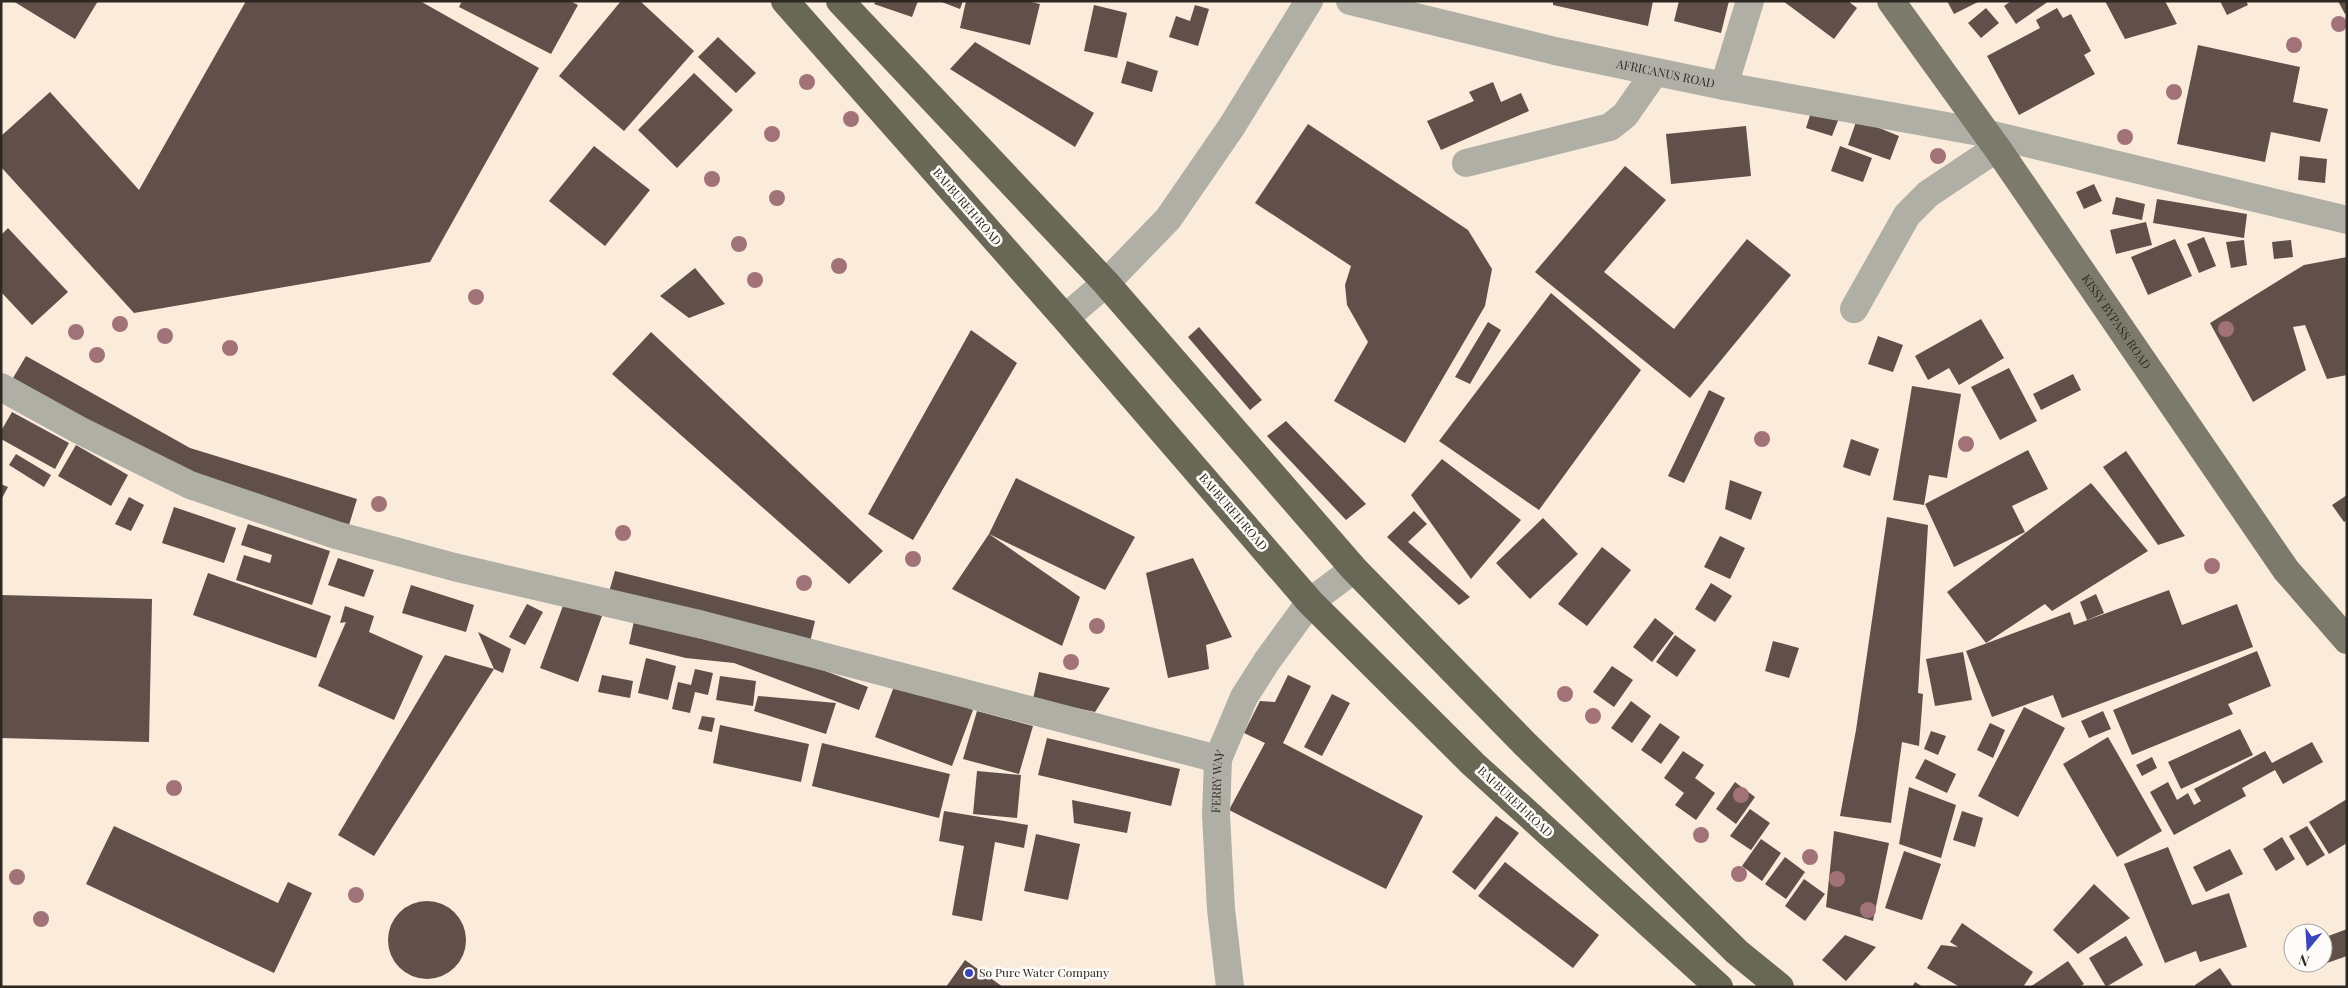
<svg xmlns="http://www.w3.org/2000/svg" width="2348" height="988" font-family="'Playfair Display',serif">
	<rect width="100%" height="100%" fill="#faebdb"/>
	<path fill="#614f4a" d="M13,1H98L75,39Z
		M246,1H420L539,68L430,262L134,313L1,167V136L50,92L139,190Z
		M462,1H570L578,5L551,54L459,7Z
		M621,1H640L694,51L624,131L559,76Z
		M876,1H918L912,17L874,4Z
		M939,1H963L960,9Z
		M966,1H1027L1040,4L1030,45L960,28Z
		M1553,1H1653L1648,26L1553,5Z
		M1679,1H1729L1721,33L1674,21Z
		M1783,1H1848L1857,8L1834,39Z
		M1947,1H1980L1954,14Z
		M2011,1H2049L2016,24L2004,6Z
		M2105,1H2165L2177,24L2125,39Z
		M2220,1H2246L2248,5L2227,15Z
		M2338,1H2347V13L2345,14Z
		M1094,5L1127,13L1117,58L1084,51Z
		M1195,5L1209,9L1198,46L1169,37L1176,16L1190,21Z
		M1986,8L1999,23L1981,38L1968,23Z
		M2057,8L2063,18L2071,14L2091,51L2084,55L2095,74L2019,115L1987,56L2040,28L2036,20Z
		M718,37L756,73L736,93L698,57Z
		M975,42L1094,113L1075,147L950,69Z
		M2198,45L2300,67L2293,102L2328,109L2320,142L2271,132L2265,162L2177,144Z
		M1127,61L1158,71L1152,92L1121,83Z
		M694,73L733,110L677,168L638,130Z
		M1493,82L1501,102L1521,93L1529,111L1441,150L1427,121L1474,101L1469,92Z
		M1812,109L1839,118L1832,136L1806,128Z
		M1857,119L1899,136L1890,160L1848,145Z
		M1308,124L1468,230L1492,269L1485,306L1405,443L1334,401L1368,342L1347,305L1345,285L1351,266L1255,203Z
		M1746,126L1751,176L1671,184L1666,134Z
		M594,146L650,190L605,246L549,201Z
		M1840,146L1872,158L1863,182L1831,171Z
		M2300,156L2327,159L2325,183L2298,180Z
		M1625,166L1666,200L1604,272L1674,329L1747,239L1791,275L1690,398L1535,272Z
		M2094,184L2102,201L2084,209L2076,192Z
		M2116,197L2145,204L2142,220L2112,214Z
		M2157,199L2247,214L2244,238L2153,223Z
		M2146,222L2152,245L2116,254L2110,230Z
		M8,228L68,292L32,325L1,292V235Z
		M2204,237L2216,266L2199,273L2187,244Z
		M2175,239L2192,276L2148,295L2131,257Z
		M2244,240L2247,265L2231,268L2226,242Z
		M2291,240L2293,257L2274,259L2272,242Z
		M2347,257V375L2327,379L2305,325L2293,327L2306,370L2253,402L2210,323L2304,265Z
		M695,268L725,304L689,318L660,296Z
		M1551,293L1641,370L1539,510L1439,441Z
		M1981,319L2004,358L1959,385L1949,368L1928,380L1915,356Z
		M1488,322L1501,330L1470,384L1455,377Z
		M1199,327L1262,400L1250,410L1188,337Z
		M971,330L1017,363L913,540L868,514Z
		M651,332L883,551L849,584L612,374Z
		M1878,336L1903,345L1893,372L1868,364Z
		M26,356L190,448L357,499L349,525L183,474L13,378Z
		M2009,368L2037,421L2000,440L1971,387Z
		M2073,374L2081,390L2041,410L2033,394Z
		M1912,386L1961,394L1947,478L1929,475L1924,505L1893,500Z
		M1709,390L1725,398L1684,483L1668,476Z
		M12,412L69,443L55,469L1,439V431Z
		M1286,421L1366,504L1346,520L1267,436Z
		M1851,439L1879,449L1870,476L1843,467Z
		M76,445L128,475L111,506L58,476Z
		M2028,450L2048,489L2012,506L2025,532L1954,567L1925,504Z
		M2126,451L2185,536L2158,545L2103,467Z
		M16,454L51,475L44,487L9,465Z
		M1442,459L1521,520L1471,579L1411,495Z
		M1016,478L1135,537L1105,590L989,534L1080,597L1062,646L952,589L989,534Z
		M1730,480L1762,492L1751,520L1725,509Z
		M2091,483L2148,551L2052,611L2045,604L1986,643L1947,592Z
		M1,484L8,487L1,500Z
		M2347,495V520L2344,522L2332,505Z
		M129,497L144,505L131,531L115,524Z
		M174,507L236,528L224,563L162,543Z
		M1414,511L1427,524L1408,542L1470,597L1459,605L1387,537Z
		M1887,517L1928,525L1918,693L1923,694L1919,746L1902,742L1891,823L1840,816L1856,730Z
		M1543,518L1578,554L1530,599L1496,563Z
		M248,524L330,551L312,605L236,580L244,555L270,563L272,555L241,545Z
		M1720,536L1745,548L1730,579L1704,567Z
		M1602,547L1631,570L1587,626L1558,604Z
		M338,558L374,570L364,597L328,585Z
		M1193,558L1232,637L1206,645L1209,669L1168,678L1146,573Z
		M615,571L815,621L810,642L609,592Z
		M208,573L331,616L316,658L193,615Z
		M1711,583L1732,596L1715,622L1695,609Z
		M411,585L474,605L466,632L402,613Z
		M2169,590L2182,625L2237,604L2253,647L2062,718L2053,695L1992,717L1966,651L2070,612L2074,625Z
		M2096,594L2104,613L2087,620L2080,602Z
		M1,595L152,599L149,742L1,738Z
		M564,603L602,616L578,682L540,668Z
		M527,604L543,612L525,645L509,637Z
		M345,606L374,616L369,632L423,656L394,720L318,686L346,622L340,623Z
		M1655,618L1674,633L1652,662L1633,647Z
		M634,621L742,640L868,687L859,710L734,663L686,658L629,644Z
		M478,632L511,649L503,673L494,669Z
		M1675,635L1696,650L1677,677L1656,662Z
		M1773,641L1799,648L1789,678L1765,671Z
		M2257,651L2271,686L2228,704L2233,714L2132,755L2113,710Z
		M1963,652L1972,700L1935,706L1926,659Z
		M445,655L494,669L374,856L338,835Z
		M646,658L676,666L668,700L638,693Z
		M1612,666L1633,680L1614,707L1593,692Z
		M695,669L713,673L708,695L695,692L690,713L672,709L678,682L691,685Z
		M1039,672L1110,688L1095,712L1033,699Z
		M602,675L633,681L630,698L598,692Z
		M1288,675L1311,686L1283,743L1423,816L1386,889L1229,810L1265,743L1244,733L1260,701L1275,702Z
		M720,676L756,681L753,706L716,700Z
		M896,681L973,710L952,766L875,737Z
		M1332,694L1350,703L1322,756L1304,747Z
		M758,696L836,703L826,734L754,711Z
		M1631,701L1651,716L1632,743L1611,728Z
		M2024,707L2065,728L2018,817L1978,796Z
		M977,711L1033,726L1019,774L963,759Z
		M2103,711L2111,729L2089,738L2081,721Z
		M702,716L715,718L712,732L698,729Z
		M1660,723L1680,737L1661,764L1641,750Z
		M1990,723L2005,730L1993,758L1977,750Z
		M720,725L809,744L801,782L713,763Z
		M2240,729L2253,755L2181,789L2168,762Z
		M1931,731L1946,736L1938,755L1924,749Z
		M2108,737L2162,831L2117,857L2063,764Z
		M1047,738L1180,769L1171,806L1038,775Z
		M2312,742L2323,762L2283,784L2275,770L2242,788L2246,796L2174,835L2150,792L2168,782L2177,800L2188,793L2194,805L2201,801L2194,789L2265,751L2272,763Z
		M822,743L950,774L939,818L812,786Z
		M1683,751L1704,765L1695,778L1715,793L1696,820L1675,805L1684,793L1664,778Z
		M2152,757L2157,768L2142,776L2136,765Z
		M1925,759L1956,774L1947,793L1915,778Z
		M977,771L1021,775L1017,818L973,814Z
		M1735,782L1755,797L1736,824L1716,809Z
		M1909,787L1956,805L1941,858L1899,844Z
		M2347,799V843L2329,854L2309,822Z
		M1072,800L1131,812L1127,833L1074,823Z
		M1750,809L1770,823L1751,850L1730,836Z
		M944,811L1028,825L1024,848L995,842L982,921L952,915L964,846L939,841Z
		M1962,811L1983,818L1975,847L1953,840Z
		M1496,816L1519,833L1475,890L1452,872Z
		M114,826L278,903L288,882L312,893L274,973L86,884Z
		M2307,826L2325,855L2307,866L2289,836Z
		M1834,831L1889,843L1873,921L1826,907Z
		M1036,834L1080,844L1068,900L1024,891Z
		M2282,837L2295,859L2276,871L2263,849Z
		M1761,839L1781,853L1762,881L1742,866Z
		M2168,847L2192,905L2229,893L2247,947L2200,962L2196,951L2165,963L2124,864Z
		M2230,849L2243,874L2206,892L2193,867Z
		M1904,851L1941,864L1922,920L1885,908Z
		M1785,857L1805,872L1786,899L1765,884Z
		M1505,862L1599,935L1573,968L1478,896Z
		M1804,879L1825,894L1805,921L1785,906Z
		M2094,884L2130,918L2078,954L2053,930Z
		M388 940a39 39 0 1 1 78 0a39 39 0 1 1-78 0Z
		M1962,923L2033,972L2023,987H1960L1927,968L1941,945L1958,947L1950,942Z
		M2347,929V956L2327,963L2323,953V938Z
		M1845,935L1876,947L1846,981L1822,960Z
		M2126,936L2143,965L2106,987L2089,958Z
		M965,960L1003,987H946Z
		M2068,961L2084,984L2080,987H2030Z
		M2220,968L2233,987H2196L2195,985Z
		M1915,982L1923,987H1912Z"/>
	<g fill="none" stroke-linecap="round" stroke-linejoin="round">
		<g stroke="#afafa6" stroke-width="28">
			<path id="s1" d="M1350,1L1555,51L1724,86L1985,133L2347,220"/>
			<path d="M1724,86L1750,1"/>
			<path d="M1466,163L1610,127L1625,115L1655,72"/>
			<path d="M1854,309L1907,215L1928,194L1997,148"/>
			<path d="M1065,318L1106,283L1168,219L1232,126L1309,1"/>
			<path d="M1,387L79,430L190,485L336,535L454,567L703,625L1218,759"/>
			<path id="s2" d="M1230,987L1221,909L1216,815L1218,759L1244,697L1267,661L1310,602L1354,569"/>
		</g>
		<path stroke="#7b7a6b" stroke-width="28" id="s3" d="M1891,1L1997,148L2286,570L2347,640"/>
		<path stroke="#696756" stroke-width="28" d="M785,1L1065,318L1310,602L1473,764L1719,987
			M840,1L1106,283L1354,569L1524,743L1737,952L1780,987"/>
	</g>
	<g fill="#a17378">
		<circle cx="2339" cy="24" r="8"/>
		<circle cx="2294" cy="45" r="8"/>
		<circle cx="807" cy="82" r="8"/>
		<circle cx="2174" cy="92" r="8"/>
		<circle cx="851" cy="119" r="8"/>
		<circle cx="772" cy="134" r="8"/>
		<circle cx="2125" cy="137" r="8"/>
		<circle cx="1938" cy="156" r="8"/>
		<circle cx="712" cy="179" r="8"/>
		<circle cx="777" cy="198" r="8"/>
		<circle cx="739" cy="244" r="8"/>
		<circle cx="839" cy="266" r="8"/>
		<circle cx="755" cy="280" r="8"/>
		<circle cx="476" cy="297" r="8"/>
		<circle cx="120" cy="324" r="8"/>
		<circle cx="2226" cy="329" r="8"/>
		<circle cx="76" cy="332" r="8"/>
		<circle cx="165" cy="336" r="8"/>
		<circle cx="230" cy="348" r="8"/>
		<circle cx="97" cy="355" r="8"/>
		<circle cx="1762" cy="439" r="8"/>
		<circle cx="1966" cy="444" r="8"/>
		<circle cx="379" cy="504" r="8"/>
		<circle cx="623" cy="533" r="8"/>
		<circle cx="913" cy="559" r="8"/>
		<circle cx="2212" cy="566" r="8"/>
		<circle cx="804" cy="583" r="8"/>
		<circle cx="1097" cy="626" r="8"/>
		<circle cx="1071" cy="662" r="8"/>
		<circle cx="1565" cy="694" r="8"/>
		<circle cx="1593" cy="716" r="8"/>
		<circle cx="174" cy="788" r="8"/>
		<circle cx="1741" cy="795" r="8"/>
		<circle cx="1701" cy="835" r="8"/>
		<circle cx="1810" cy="857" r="8"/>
		<circle cx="1739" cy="874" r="8"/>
		<circle cx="17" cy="877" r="8"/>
		<circle cx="1837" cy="879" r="8"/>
		<circle cx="356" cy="895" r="8"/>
		<circle cx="1868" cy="910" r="8"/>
		<circle cx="41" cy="919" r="8"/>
	</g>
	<circle fill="#3945b9" stroke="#fdfbf7" stroke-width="2" cx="969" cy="973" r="5"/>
	<g text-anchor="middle" stroke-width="5" stroke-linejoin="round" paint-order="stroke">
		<g font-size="12" fill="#2d2822" stroke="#fdfbf7">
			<text dy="4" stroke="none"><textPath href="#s1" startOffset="324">AFRICANUS ROAD</textPath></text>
			<text transform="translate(967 207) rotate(49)" y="4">BAI BUREH ROAD</text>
			<text dy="4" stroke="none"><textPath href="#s3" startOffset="392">KISSY BYPASS ROAD</textPath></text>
			<text transform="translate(1233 512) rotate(49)" y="4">BAI BUREH ROAD</text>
			<text dy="4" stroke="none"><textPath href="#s2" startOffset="206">FERRY WAY</textPath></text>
			<text transform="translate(1515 802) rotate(43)" y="4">BAI BUREH ROAD</text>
		</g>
		<g font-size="12" fill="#2d2822" stroke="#fdfbf7" text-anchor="start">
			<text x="979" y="977">So Pure Water Company</text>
		</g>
	</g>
	<rect width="2348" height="988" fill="none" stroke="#2d2822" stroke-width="5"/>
	<g transform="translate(2308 948) rotate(198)"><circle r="24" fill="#fdfbf7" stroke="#aaa7a2"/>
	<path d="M0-4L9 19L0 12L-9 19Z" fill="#3945b9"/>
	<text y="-8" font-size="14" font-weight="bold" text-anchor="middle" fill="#2d2822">N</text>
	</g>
</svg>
